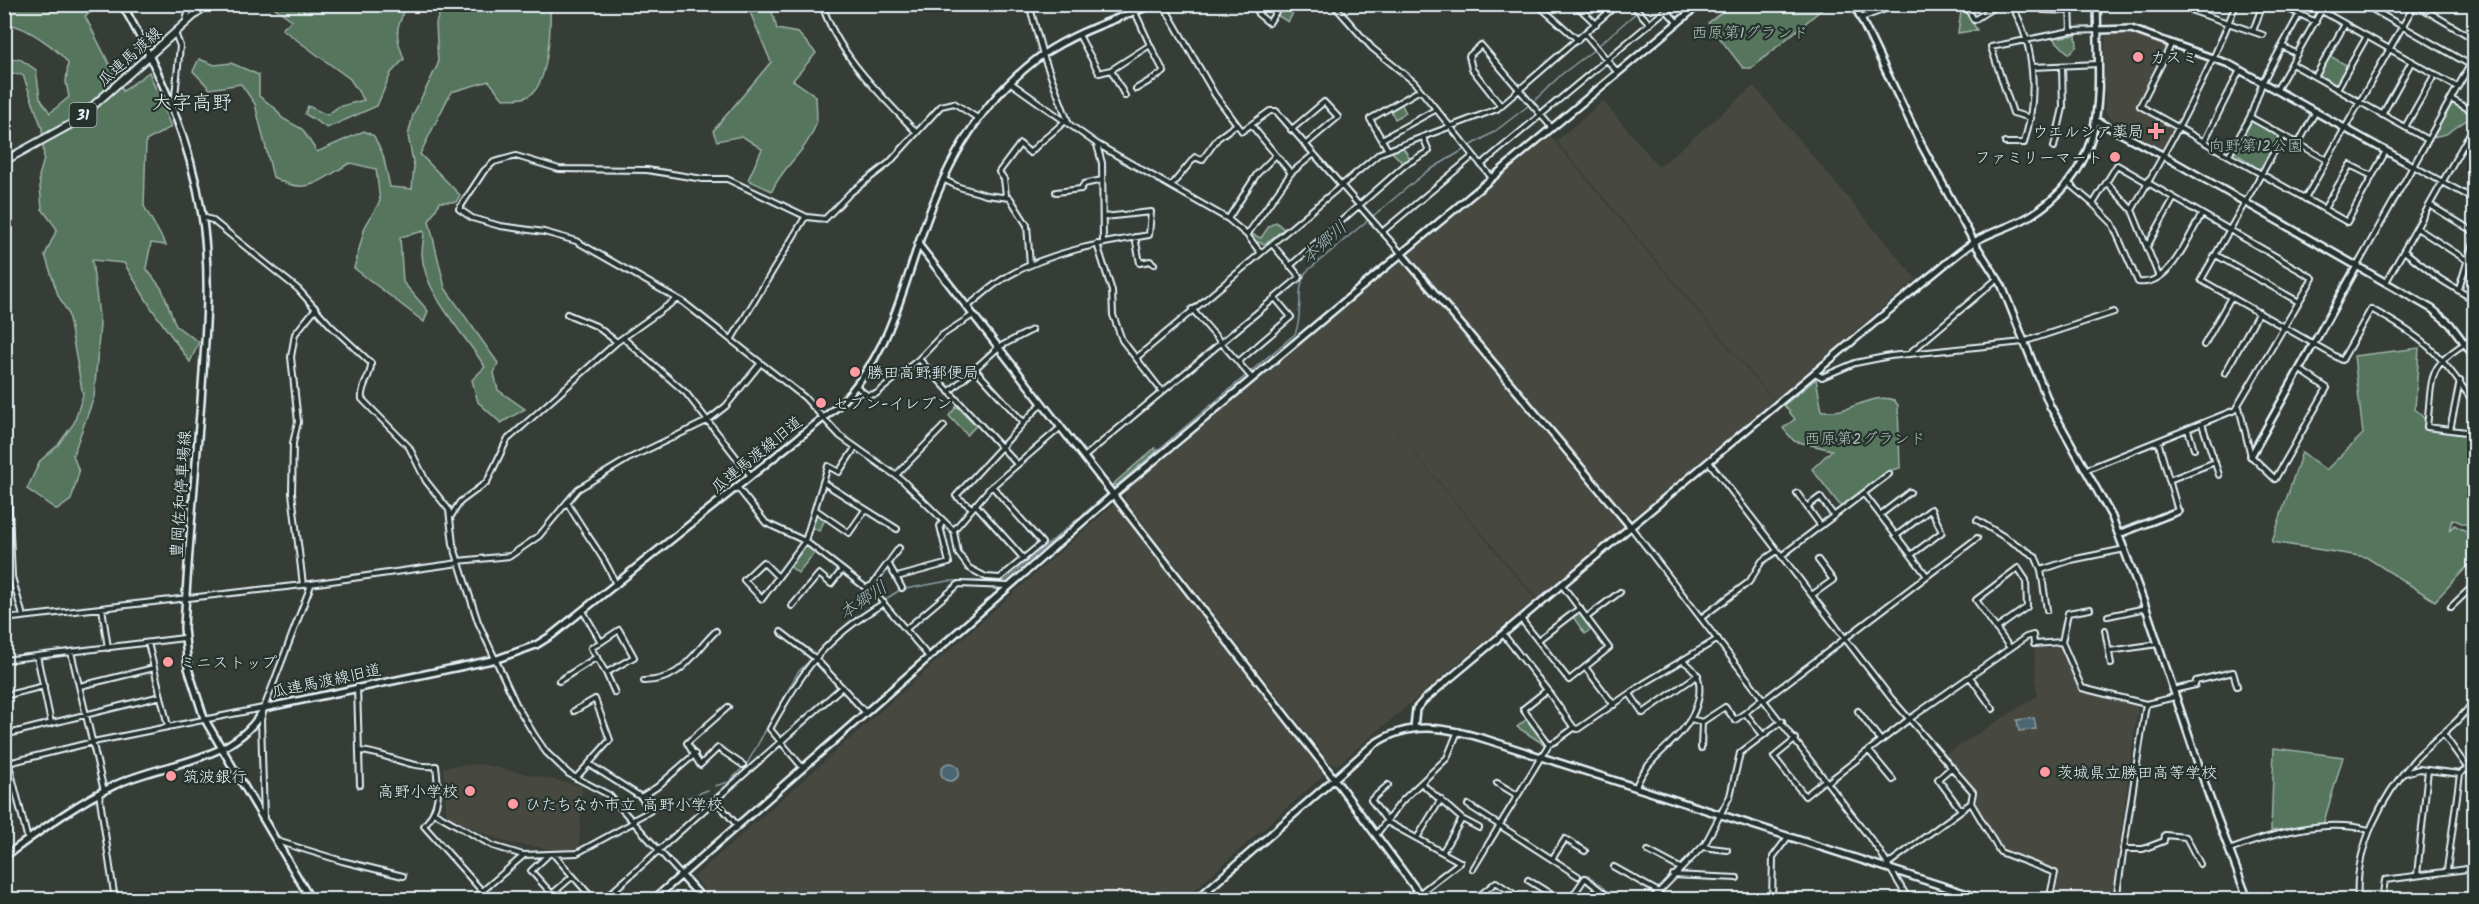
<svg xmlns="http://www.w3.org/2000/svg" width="2479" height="904" font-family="Kalam,'Klee One',sans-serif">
	<rect width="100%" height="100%" fill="#353d36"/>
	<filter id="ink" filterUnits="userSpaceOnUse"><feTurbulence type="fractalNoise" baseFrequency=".0167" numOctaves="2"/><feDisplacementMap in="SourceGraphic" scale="12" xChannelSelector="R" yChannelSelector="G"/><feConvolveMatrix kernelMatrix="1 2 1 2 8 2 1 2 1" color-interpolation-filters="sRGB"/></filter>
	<g filter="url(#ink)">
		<path fill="#474940" d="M2132,33L2166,45L2167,48L2137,107L2174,128L2175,131L2166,148L2162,149L2108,117L2105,110V36Z
			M1754,86L1916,279L1774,400L1556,141L1603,101L1659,167Z
			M1549,135L1773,400L1635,516H1628L1410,256L1411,249Z
			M1399,259L1623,527L1537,599L1344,368L1535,599L1337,765L1331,764L1125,500L1126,490Z
			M1114,504L1324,775L1184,899L714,900L694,877Z
			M2063,647L2081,689L2138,705L2112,899H2052L2059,871L2001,851L1977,807L1976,790L1946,754L2037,696L2034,648Z
			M480,764L582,786L579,848L557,850L509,843L447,818L443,767Z"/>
		<path fill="#54745d" stroke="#9eb2aa" stroke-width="1.5" d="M5,5H102L85,16L123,91L149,72L171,127L146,141L144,206L166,245L151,243L146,268L162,289L176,326L199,342L190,362L152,309L124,263L92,260L100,324L94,397L73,455L79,472L71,500L57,510L27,489L40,461L58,445L74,423L83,395L68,313L58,295L45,255L57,229L42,209L39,176L44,159L42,128L23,75L5,73V60L20,59L36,70L40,98L50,113L69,97L66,82L68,63C57,48 23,24 5,24Z
			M271,5H404C404,14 402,16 399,24C395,35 400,48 404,59L391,73L377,106L327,128L305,114L308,106L327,115L338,107L364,100L350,79L282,29L292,20Z
			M456,5H550C551,26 549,90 526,97C520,100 510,98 503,99L489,81L451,92L420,154L460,195L456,202H440L429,221L445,288L498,363L494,373L498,390L525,409L501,423L478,402L472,380L485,367C464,333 424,294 422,254C422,247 424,238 424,231L400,237L403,282L428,311L424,322L354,268L365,227L380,201L376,169L350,163C318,181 308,197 273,177L255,104L241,84L210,89L193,71L199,59L215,65L231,63L259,75V96L275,108L282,118L302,129L317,152L364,131L374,136L383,155L390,187L412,189L414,166L408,136L413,115L438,64L436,23L441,9Z
			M747,5H773L771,8L777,29L798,33L816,53L793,80L816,96C816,105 818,116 816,124C807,152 782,166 772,191L748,180L762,149L742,136L717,141L713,131L771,62Z
			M1282,5L1295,10L1288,22L1275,14Z
			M1731,5V4L1827,5L1752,68H1743L1708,23Z
			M1962,5L1977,30L1958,33Z
			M2076,35L2077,46L2069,54L2053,38Z
			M2330,56L2348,66L2336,85L2319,75Z
			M2453,102L2474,115L2446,134L2433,137Z
			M1401,103L1406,113L1395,119L1390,109Z
			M2254,120L2279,135L2262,168L2259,169L2233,151L2250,121Z
			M1402,146L1411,160L1405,165L1391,151Z
			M1276,222L1284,229L1265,244L1253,241L1249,233L1261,238L1269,226Z
			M2419,348L2415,409L2435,430L2465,435L2474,448V528L2452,519L2449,531L2454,525L2474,535V559L2435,601L2366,557L2272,542L2302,452L2326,470L2363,434L2354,356Z
			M1816,379L1822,411C1828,411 1835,411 1841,410C1858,406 1876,394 1894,400L1898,405L1900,468L1888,471L1842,508L1812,469L1832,450L1794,441L1783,428L1795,419L1784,405Z
			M957,406L976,426L967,435L949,416Z
			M1155,448L1157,453L1120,485H1112Z
			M816,512L826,518L819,531L811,527Z
			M805,543L816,551L798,573L788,565Z
			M1581,611L1593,628L1585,634L1573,617Z
			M1528,718L1546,742L1545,745L1517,727Z
			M2274,748L2343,757L2323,825L2271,831Z"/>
		<path fill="#4c6671" stroke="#8a9ea7" stroke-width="1.5" d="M2034,718L2036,729L2019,731L2017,720Z
			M941 772a9 9 0 1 1 18 0a9 9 0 1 1-18 0Z"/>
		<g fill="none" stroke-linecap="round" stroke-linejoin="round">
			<path stroke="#8a9ea7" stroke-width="1.5" d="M1598,46L1646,4
				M1534,101L1562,74L1595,49
				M1373,216L1426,172L1494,132L1528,106
				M1113,488L1295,334C1304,314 1295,290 1306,272L1367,221
				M715,786L729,782L748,762L798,672L848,623L900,590L948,581H1005L1107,494
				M655,810L708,790"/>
			<defs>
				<path id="street" d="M822,4C837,54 881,95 916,132
					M1029,4L1043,55L1069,124
					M1163,4L1215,95L1242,131L1270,111H1276L1401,253
					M1263,4L1258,14L1269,23L1281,4
					M1333,4L1372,48L1414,82L1492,178
					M1537,4L1578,40
					M1575,4L1596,24
					M1632,4L1650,24
					M1965,4L1974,20L1999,4
					M2043,4V10L2070,11
					M2070,4L2071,31
					M2278,4L2316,22
					M2363,4L2474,67
					M2193,11L2263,35
					M2322,11L2457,87
					M1861,18L1899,4
					M186,20L191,4
					M2253,31L2263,4
					M1585,34L1618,73
					M1079,35L1099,73L1111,70L1150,45L1135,12L1137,4
					M2172,43L2140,106L2347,222L2386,151
					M2284,47L2297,54
					M2292,64L2428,140
					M2033,67L2098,64
					M1111,70L1125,96
					M2315,77L2345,24
					M1011,83L1097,144L1228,219L1247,235L1260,252
					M1136,89L1164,72L1150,45
					M2277,89L2325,4
					M2337,89L2367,36
					M2451,99L2474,112
					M174,106L180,46L175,33
					M1501,106L1472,69L1469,56L1481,45L1552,128
					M2382,115L2412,61
					M2250,117L2327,160
					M2031,118L2013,113L1991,47L2071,31L2098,30
					M2405,127L2435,74
					M1291,130L1324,102L1338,117L1305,145
					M2283,136L2201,280L2342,360L2371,309C2426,339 2439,352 2474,403
					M1382,139L1435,110
					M2204,142L2240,70
					M2005,143H2024C2038,96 2036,47 2011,4
					M2298,144L2316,111
					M1097,145L1102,163L1103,242
					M2054,147L2063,108L2062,66
					M1388,150L1370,119L1420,90
					M1276,155L1291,173
					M2229,155L2250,117L2263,81L2300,13
					M1481,165L1666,10L1678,23
					M2413,166L2474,199
					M943,179L959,187L986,195L1010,198L1027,225L1030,265
					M2068,183L2093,204
					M2108,184L2132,210L2159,277
					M1171,186L1195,157L1202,160L1218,138L1237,124
					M1056,192L1081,189L1084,184L1102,180
					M1006,195L1004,179L999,172L1020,144L1030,153C1041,140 1053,133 1065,121
					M2468,196L2474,186
					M2305,199L2415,4L2474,39
					M2430,205L2474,232
					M2324,209L2350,165L2372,176
					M2132,210C2171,143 2208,77 2236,4
					M203,217L212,220L298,289L331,326L371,363C372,376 360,386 362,399L409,447L426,481L449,510L453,544L478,622L517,706L535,736L546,752L569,774L609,795L681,875
					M807,217L727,179H703L647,170L559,169L516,156L494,162L484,171L459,209L472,218L500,226L544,232L576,241L683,302L804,397L840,436L902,480L954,531L958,553L969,568L986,577L1000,578L1042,543L992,486
					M1228,219L1257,174L1276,155L1252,126
					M2417,228L2474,265
					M1382,232L1473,156
					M1247,235L1291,173L1313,155
					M1135,237L1140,263L1150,261L1154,264
					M1097,244L1112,291L1113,315L1122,340L1161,390
					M2148,245L2174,198
					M2404,251L2440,279L2474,300
					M2216,255L2299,302
					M1290,266L1405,165L1429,151L1423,137
					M2357,266L2470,65
					M2386,282L2474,126
					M2459,289L2474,239
					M967,307C980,297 993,284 1008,276C1050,252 1101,243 1149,235L1151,212L1104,217
					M1192,309L1251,377
					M567,314L596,326L617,342
					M973,315L941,336L919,359L1017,464
					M623,338L686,393L751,476
					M2474,338C2425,366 2433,375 2427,427L2466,432L2474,444
					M731,340L804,219L807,217L825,219L850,193L889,163L941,106L954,103L979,119
					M2204,345L2231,297
					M1912,351L1998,278
					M1136,358L1380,153L1497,109L1618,4
					M1238,362L1291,317L1275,298
					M974,368L1023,422
					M1815,373L1822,377L1855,363L1890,356L2023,342L2114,312
					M2225,373L2259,312
					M857,387L867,395L876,394L919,359
					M949,392L999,347L1032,330
					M2239,407L2251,456L2275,479L2327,388L2299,369
					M2202,424L2219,475
					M2188,430L2194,449
					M2450,430L2460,381
					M2158,441L2178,511
					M1084,457L1300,277L1272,244
					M1709,462L1891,698L1973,792L1971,803L2000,852L2055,873L2049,900
					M2085,470L2235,410L2313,278L2117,165L2093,204L2112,223L2138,282C2170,287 2188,237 2202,214
					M896,475L944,426
					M4,480L8,488L12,577L23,616
					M2169,480L2215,462
					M824,483L897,529
					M737,487L766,523L805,541L879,598L929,657
					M1797,493L1821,526
					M1864,494L1927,576
					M567,502C582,531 605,555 616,585
					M975,504L1024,559
					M1807,507L1820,497L1834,516
					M972,508L956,496L1042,403
					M816,510L849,533L865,510
					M1880,515L1910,492
					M451,516L460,502L487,482L507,440L617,342L677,299
					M1977,520L2035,556L2041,570
					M1630,526L1879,850L1909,900
					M954,530L989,489L1061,427
					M1896,536L1931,509L1942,532L1911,555
					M1781,556L1889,474
					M458,561L510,556L539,536L578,489L628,459L707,421L726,406L760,364
					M888,563L902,588
					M778,577L763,562L744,580L762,599L805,541L828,466L839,472L855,448
					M897,577L949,563L940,526L943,522
					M303,585L292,493L293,443L298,422L291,357L295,334L316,308
					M866,588L872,585L899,548
					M1812,595L1833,580L1818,560
					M792,606L819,574L831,584L842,570
					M2451,607L2474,585
					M102,608L108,648
					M2047,610L2041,570L2071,560L2125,549
					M583,611L601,642L591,648L606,673L634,657L619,630L601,642
					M2108,616L2146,608
					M1587,617L1620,592
					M1701,618L1749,582L1762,561L1777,551
					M4,619L303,585L459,563
					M1521,619L1569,680L1609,648L1562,585
					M906,629L959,584L1008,586
					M1996,629L2027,607L2026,580L2018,568L1976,600L2010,648
					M2105,630L2111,664
					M781,632L815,658L865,712
					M1503,634L1547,690L1523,709L1549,744
					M1538,640L1580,608
					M2062,642L2082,688L2146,704
					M148,643L168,726
					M2109,651L2158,644
					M71,652L104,791
					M37,656L51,723
					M4,660L184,638
					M1585,667L1614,705
					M606,673L615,693
					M1970,677L1993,709
					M559,681L597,657
					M644,681C683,680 691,655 716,631
					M80,686L154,668
					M357,687L360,785
					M1547,690L1574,728
					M2173,690L2195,685L2196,681L2233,672L2237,686
					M1630,694L1643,713L1698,675
					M4,696L44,686
					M1764,700L1977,538
					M728,707L687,743L700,765L718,748L743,765
					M574,711L595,699L610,740L576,778
					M1858,711L1881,741
					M1745,713L1763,698
					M1691,719L1702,722L1725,707L1735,720L1745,713L1763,735
					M4,735L161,696
					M2444,735L2474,777
					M1796,739L1774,757L1805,796L1825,780
					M4,745L28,840
					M1701,748L1702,722
					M360,751C386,753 410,769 436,766C439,791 441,806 424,826L490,900
					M1869,751L1893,780
					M4,764L93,742L263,708
					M589,764L641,797L650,811L633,820
					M1952,767L1938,779L1961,810
					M803,768L770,729C803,669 824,639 884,603
					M2405,773L2419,769L2460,774
					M1828,782L1908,720L2026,637L2033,635L2034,644L2062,642L2068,613L2090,609
					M1421,783L1462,819L1443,851
					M1497,783L1517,795
					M1636,787C1649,750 1691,740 1699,696C1701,678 1697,670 1683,661
					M99,793L115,900
					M641,797L657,787L695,754
					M715,800L737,825
					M1468,805L1578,876
					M435,813L493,846L523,855L577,853L634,822
					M264,818L261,720L264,708L311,585
					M1462,819L1479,828
					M1387,821L1371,800L1388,785
					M1387,822L1460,862L1420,893
					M1376,835L1402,801L1447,758L1458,731
					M1417,838L1441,799
					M277,841L342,861L403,876
					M1703,847L1727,850
					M2123,849H2143L2164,841L2165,835L2186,837L2200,864
					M2229,850C2272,834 2324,818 2369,830
					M1648,851L1680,868
					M547,856L531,871L552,894L573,876
					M555,856L594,900
					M1552,859L1565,839L1585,851
					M1888,864L1971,803
					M1614,867L1657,891
					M1473,869L1549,744L1556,741L1574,728L1578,729L1643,684L1718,639
					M2447,870L2460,774L2466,769
					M1673,875L1737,878
					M2417,875L2428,770
					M1528,880L1549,893
					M472,900L523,856
					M603,900L842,687
					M1474,900L1496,882L1523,900
					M1570,900L1585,878L1609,897L1607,900
					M1651,900L1705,844L1730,796L1740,753L1782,721
					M1772,900L1773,857L1788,837
					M2116,900L2146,704L2175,697
					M2358,900C2354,848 2382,796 2416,758C2436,737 2459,724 2474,700
					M2382,900L2385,880L2474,868"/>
				<path id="secondary" d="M122,4C160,71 190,139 202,215C212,277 205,339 201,401C195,477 188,552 184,628L188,668L204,718L311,900
					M1854,4L1921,144L1974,242L2002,286L2050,406L2112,517L2146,608L2209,796L2248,900
					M2098,30L2131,29L2229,64L2413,166
					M2097,121L2164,156L2432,309L2450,324L2474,356
					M918,244L1333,777L1424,900
					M1401,253L1630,526
					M2251,456L2357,266
					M2119,534L2178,511
					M1414,728L1416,709L1424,700L1923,282C1940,269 1956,254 1974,242C1990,232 2011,227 2028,217C2113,166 2098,90 2097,4
					M4,857C40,831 74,805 113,786C163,761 235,764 264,708L497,659L536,645L552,635L837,407C883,361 895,316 915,255C940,175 972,107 1042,55C1075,32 1117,19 1154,4
					M681,875L704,900
					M653,900L1113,495L1700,4
					M1196,900L1373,745C1409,720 1445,727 1485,739L1986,900"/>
				<path id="primary" d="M4,161L75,122L207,4"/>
			</defs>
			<use href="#street" stroke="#e8f1f8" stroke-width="8"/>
			<use href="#secondary" stroke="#e8f1f8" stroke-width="10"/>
			<use href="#primary" stroke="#e8f1f8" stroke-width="10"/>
			<use href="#street" stroke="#26332d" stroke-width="4"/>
			<use href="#secondary" stroke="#26332d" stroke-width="5"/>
			<use href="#primary" stroke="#26332d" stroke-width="6"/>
		</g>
	</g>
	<g fill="#ff9aa2" stroke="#26332d" stroke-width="2">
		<circle cx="2138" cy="57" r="6"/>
		<path d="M2153 122h6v6h6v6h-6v6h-6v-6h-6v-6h6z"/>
		<circle cx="2115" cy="157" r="6"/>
		<circle cx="855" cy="372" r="6"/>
		<circle cx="821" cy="403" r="6"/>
		<circle cx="168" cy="662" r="6"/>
		<circle cx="2045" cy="772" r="6"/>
		<circle cx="171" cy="776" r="6"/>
		<circle cx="470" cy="791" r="6"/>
		<circle cx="513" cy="804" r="6"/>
	</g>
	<g text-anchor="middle" stroke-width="4.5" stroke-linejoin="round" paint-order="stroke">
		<rect fill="#26332d" stroke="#aeb8bb" stroke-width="1.5" x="69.5" y="103" width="27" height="24" rx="4.5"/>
		<g font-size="15" font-weight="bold" fill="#e8f1f8">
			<text x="83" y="120">31</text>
		</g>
		<g font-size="16" fill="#adbfba" stroke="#26332d">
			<text x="1750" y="38">西原第1グランド</text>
			<text x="2256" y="151">向野第12公園</text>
			<text x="1865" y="444">西原第2グランド</text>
		</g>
		<g font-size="16" fill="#e8f1f8" stroke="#26332d">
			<text transform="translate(129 56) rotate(-42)" y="6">瓜連馬渡線</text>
			<text transform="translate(756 454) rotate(-39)" y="6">瓜連馬渡線旧道</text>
			<text transform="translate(180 494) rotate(-86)" y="6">豊岡佐和停車場線</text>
			<text transform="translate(326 680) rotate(-12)" y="6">瓜連馬渡線旧道</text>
		</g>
		<g font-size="16" fill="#e8f1f8" stroke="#26332d" text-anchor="start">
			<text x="2150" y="63">カスミ</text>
			<text x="2144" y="137" text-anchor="end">ウエルシア薬局</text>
			<text x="2103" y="163" text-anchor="end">ファミリーマート</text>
			<text x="867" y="378">勝田高野郵便局</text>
			<text x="833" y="409">セブン-イレブン</text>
			<text x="180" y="668">ミニストップ</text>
			<text x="2057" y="778">茨城県立勝田高等学校</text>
			<text x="183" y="782">筑波銀行</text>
			<text x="458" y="797" text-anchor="end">高野小学校</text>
			<text x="525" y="810">ひたちなか市立 高野小学校</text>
		</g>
		<g font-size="18" font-style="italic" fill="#aab9c2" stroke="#26332d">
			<text transform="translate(1324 242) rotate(-41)" y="6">本郷川</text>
			<text transform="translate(863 600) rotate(-34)" y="6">本郷川</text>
		</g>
		<g font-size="20" fill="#e8f1f8" stroke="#26332d">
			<text x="192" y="109">大字高野</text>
		</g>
	</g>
	<rect width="2479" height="904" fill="none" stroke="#26332d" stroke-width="24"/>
	<rect x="12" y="12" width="2455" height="880" fill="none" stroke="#e8f1f8" stroke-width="2" filter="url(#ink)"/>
</svg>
